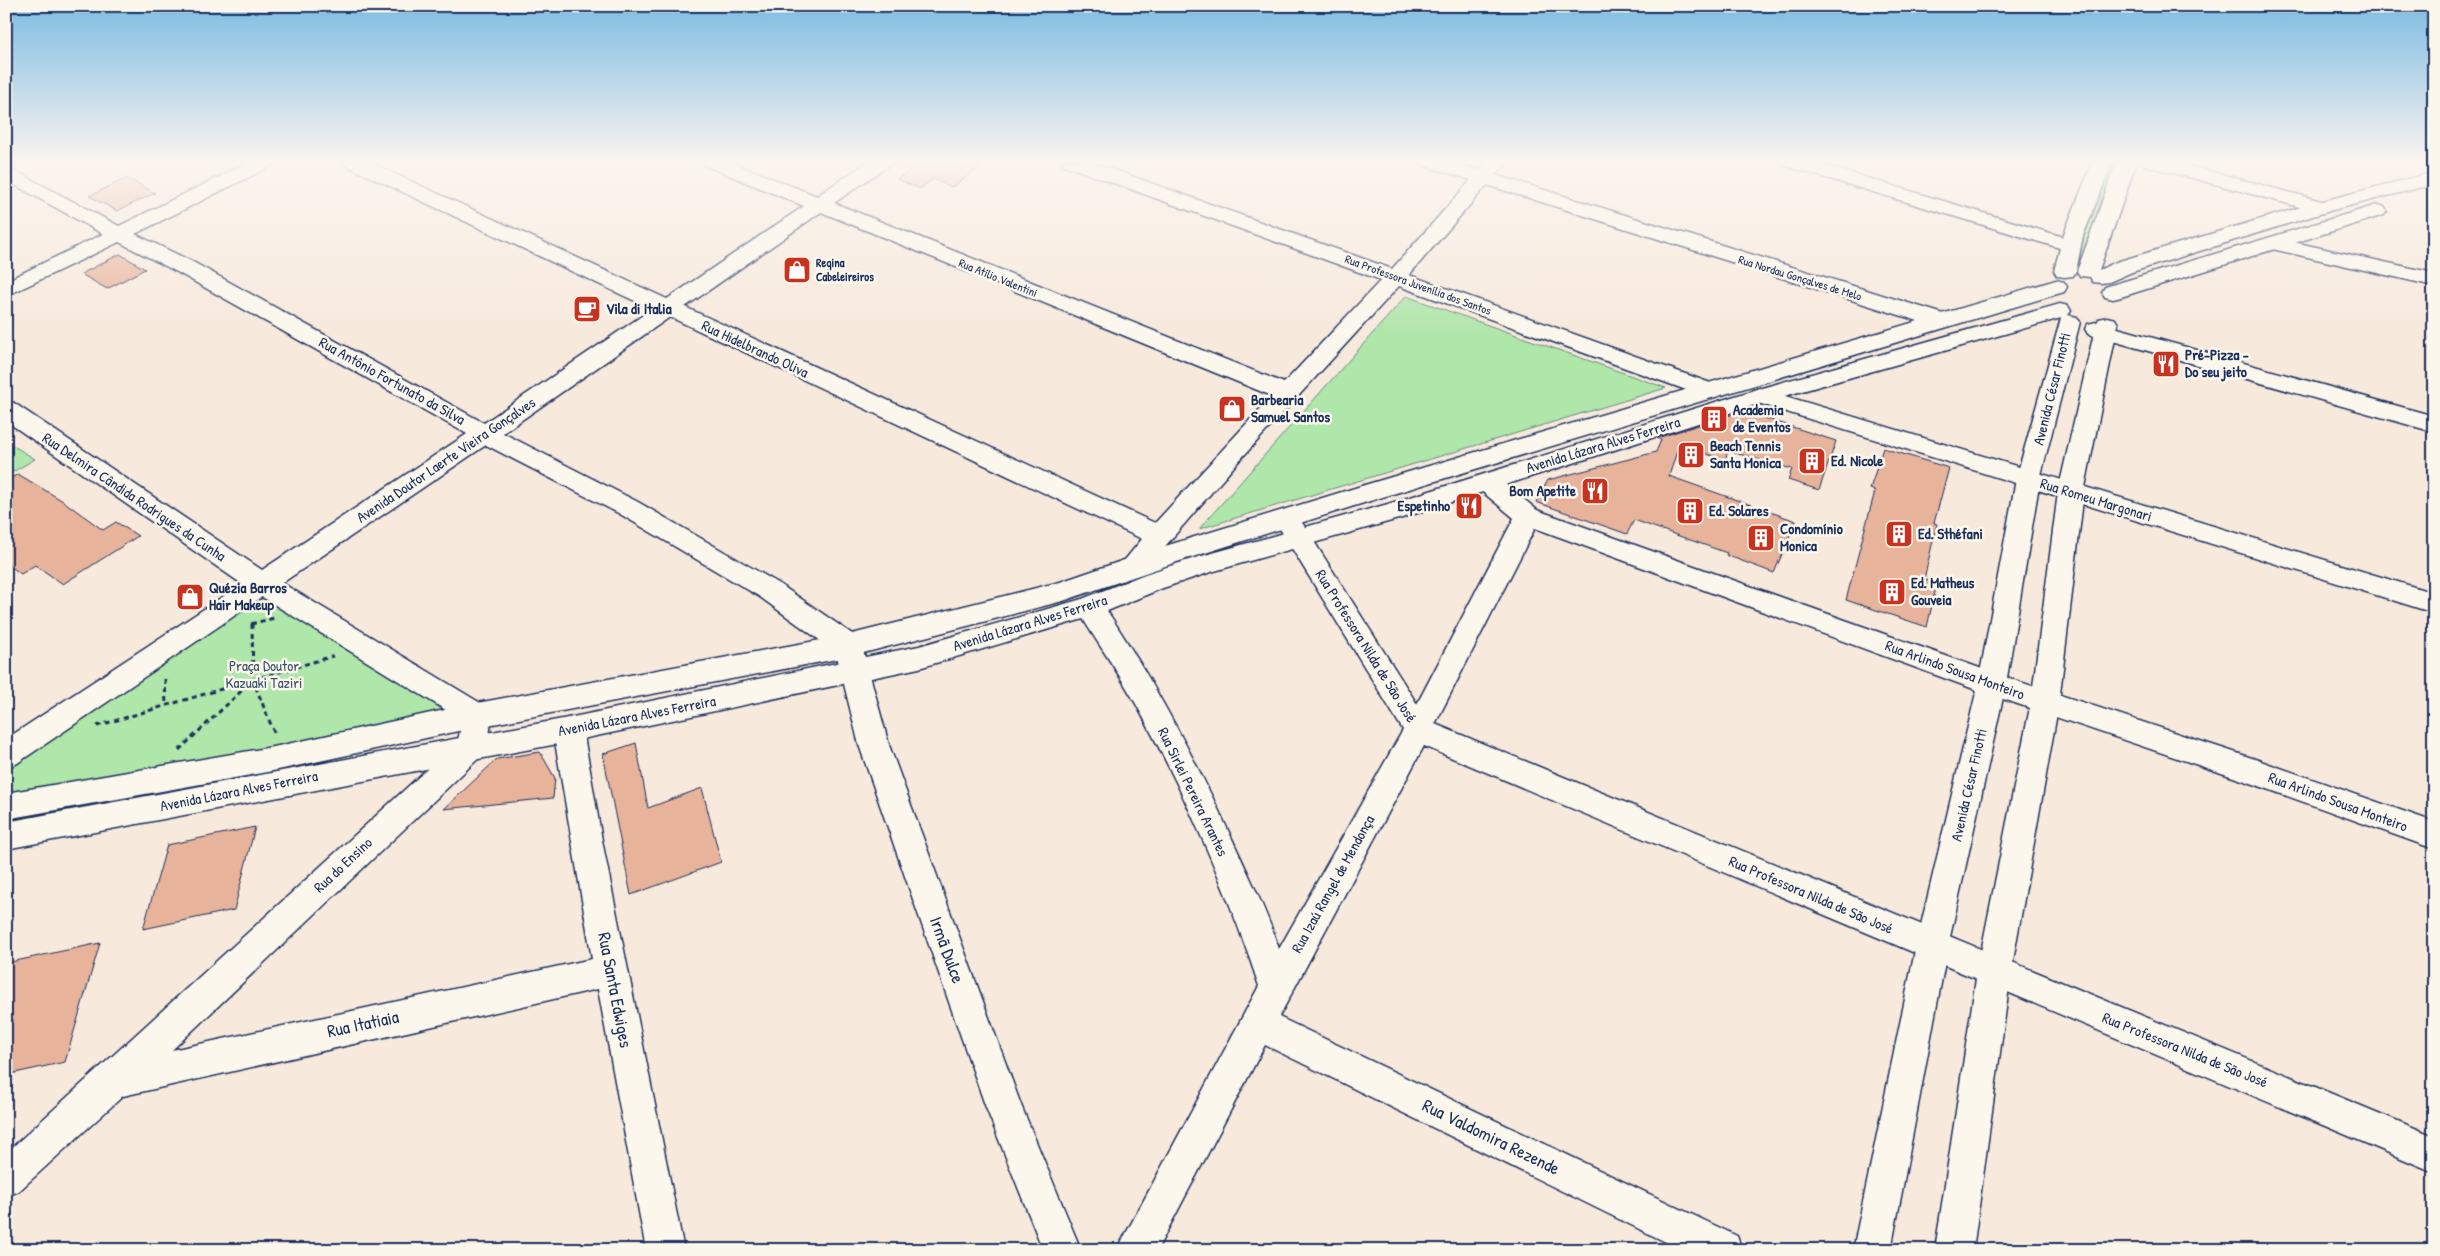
<svg xmlns="http://www.w3.org/2000/svg" width="2440" height="1256" font-family="'Patrick Hand',sans-serif">
	<rect width="100%" height="100%" fill="#f7e9dc"/>
	<filter id="ink" filterUnits="userSpaceOnUse"><feTurbulence type="fractalNoise" baseFrequency=".02" numOctaves="2"/><feDisplacementMap in="SourceGraphic" scale="10" xChannelSelector="R" yChannelSelector="G"/><feConvolveMatrix kernelMatrix="1 2 1 2 8 2 1 2 1" color-interpolation-filters="sRGB"/></filter>
	<g filter="url(#ink)">
		<path fill="#afe6a9" stroke="#658a84" d="M2108,161H2120L2081,261L2075,256Z
			M1406,296L1666,388L1199,529Z
			M12,445L35,459L6,476V448Z
			M262,584L476,712L6,800V754Z"/>
		<path fill="#e7b39b" stroke="#1b2f5e" d="M894,161H989L952,187L933,179L920,189L897,179L910,170L892,164Z
			M127,178L155,193L117,211L89,196Z
			M120,254L145,269L107,289L81,274Z
			M1743,411L1836,441L1819,490L1788,480L1792,469L1728,451L1725,460L1679,445L1669,476L1796,521L1774,573L1726,555L1727,553L1634,520L1627,534L1536,502L1548,480L1656,452L1661,440L1657,438Z
			M1883,448L1949,468L1934,523L1937,524L1924,579L1937,583L1927,627L1846,600L1875,491L1870,489Z
			M18,474L63,501L103,530L116,522L138,536L63,584L35,565L21,574L6,563V481Z
			M636,743L648,808L702,788L721,862L631,895L603,754Z
			M540,752L555,778L553,798L444,809L497,759Z
			M255,827L234,910L143,929L167,845Z
			M100,943L65,1062L6,1075V963Z"/>
		<g fill="none" stroke-linecap="round" stroke-linejoin="round">
			<defs>
				<path id="minor" d="M251,161H276L273,165L135,234L193,262L484,423L652,309L345,165L342,161H367L667,299L804,206L704,165L701,161H728L817,196L869,161H892L889,165L834,203L1284,383L1381,280L1064,165L1061,161H1089L1392,269L1471,180L1423,165L1420,161H1449L1479,170L1488,161H1508L1496,175L1950,316L1953,321L1950,326L1942,328L1934,326L1487,185L1409,275L1716,385L1720,390L1716,395L1708,398L1700,395L1399,286L1237,463L1142,573L1133,576L1124,573L1120,566L1142,539L670,317L503,433L638,502L778,583L858,638L862,646L889,745L1021,1105L1081,1250H1043L985,1105L859,745L836,652L760,597L620,514L486,445L282,583L487,707C494,720 489,741 482,755L172,1050L592,959L553,730L558,722L568,718L578,722L583,730L602,840L684,1250H646L598,989L123,1096L19,1191L6,1196V1153L458,741L462,720L262,597L16,764L6,767V739L242,584L6,421V401L14,403L262,570L467,434L177,272L119,242L6,296V281L103,234L6,180V166L119,226ZM821,212L1272,396L1155,523L685,307Z
					M1780,161H1810L2077,241L2080,245L2077,249L2070,251L2063,249L1783,165Z
					M2141,161H2172L2329,203L2332,207L2329,211L2322,213L2144,165Z
					M2275,238L2434,273V286L2268,248L2265,244L2268,240Z
					M2096,322L2434,416V432L2088,334L2085,329L2088,324Z
					M1759,388L2434,593V613L1751,401L1747,396L1751,391Z
					M1488,474L1497,477L1537,510L2002,676L2255,759L2434,822V849L2248,782L1982,692L1535,528L1435,724L2434,1136V1172L1424,746L1279,1017L1737,1236L1742,1250H1682L1265,1045L1157,1250H1117L1259,986C1227,889 1185,794 1136,704C1118,671 1095,640 1076,607L1080,600L1090,597L1100,600C1152,678 1195,758 1234,843C1250,878 1267,912 1279,949L1403,730L1274,519L1278,513L1287,510L1296,513L1417,704L1514,518L1479,489L1475,483L1479,477Z"/>
				<path id="major" d="M2093,161H2113L2083,236L2076,271L2073,276L2065,277L2057,276L2054,271L2063,236Z
					M2117,161H2137L2099,270L2116,262L2315,203L2434,172V184L2329,211L2132,272L2109,282L2101,283L2093,282L2090,277L2080,276L2077,271Z
					M2377,205L2384,207L2387,211L2384,215L2121,297L2113,299L2105,297L2102,292L2105,287Z
					M2056,280L2064,282L2067,287L2064,292L1386,496L1183,560L1063,601L848,657L477,727L278,770L6,819V793L278,746L477,703L848,635L1060,582L1165,546L1368,484Z
					M2060,304L2068,306L2071,311L2068,315L2077,317L2080,322L2040,479L2006,684L1948,946L1891,1250H1853L1916,946L1978,684L2016,479L2061,318L1767,401L1402,518L1211,572L1163,588L1100,614L919,668L568,742L6,849V822L568,718L919,646L1082,599L1145,574L1198,557L1388,504L1751,391Z
					M2107,317L2115,319L2118,324L2084,492L2059,702L2011,972L1973,1250H1935L1977,972L2031,702L2058,492L2096,324L2099,319Z"/>
			</defs>
			<use href="#minor" stroke="#1b2f5e" stroke-width="3"/>
			<use href="#major" stroke="#1b2f5e" stroke-width="3"/>
			<path stroke="#1b2f5e" stroke-width="3" stroke-dasharray="5 4" stroke-linecap="butt" d="M251,624L274,618
				M252,624L253,680L275,735
				M165,679L166,706
				M97,726L333,656
				M179,750L253,680"/>
			<use href="#minor" fill="#fbf7ec" fill-rule="evenodd"/>
			<use href="#major" fill="#fbf7ec" fill-rule="evenodd"/>
		</g>
	</g>
	<linearGradient id="sky" x2="0" y2="1"><stop stop-color="#7dbce3"/><stop offset="0.48" stop-color="#fbf5ef"/><stop offset="1" stop-color="#fbf5ef" stop-opacity="0"/></linearGradient>
	<rect width="2440" height="337" fill="url(#sky)"/>
	<defs>
		<symbol id="shop-square" viewBox="-11 -11 22 22"><rect x="-9" y="-9" width="18" height="18" rx="4" fill="#c8321e" stroke="#fbf7ec"/><path d="M-5-2.5h2.3a2.7 3.5 0 0 1 5.4 0H5L5.5 6h-11ZM-1.5-2.5h3a1.5 2.3 0 0 0-3 0Z" fill="#fff"/></symbol>
		<symbol id="cafe-square" viewBox="-11 -11 22 22"><rect x="-9" y="-9" width="18" height="18" rx="4" fill="#c8321e" stroke="#fbf7ec"/><path d="M-5.5-4.5H6V0H3Q3 3.5 0 3.5H-2.5Q-5.5 3.5-5.5 0ZM3-3.2v2h1.7v-2ZM-6 4.5H4V6H-6Z" fill="#fff"/></symbol>
		<symbol id="restaurant-square" viewBox="-11 -11 22 22"><rect x="-9" y="-9" width="18" height="18" rx="4" fill="#c8321e" stroke="#fbf7ec"/><path d="M-5-6h1v4h1v-4h1v4h1v-4h1v5L-1.5 .5V6h-2V.5L-5-1ZM5-6V6H3V1.5H1.5Q1.5-4 5-6Z" fill="#fff"/></symbol>
		<symbol id="building-square" viewBox="-11 -11 22 22"><rect x="-9" y="-9" width="18" height="18" rx="4" fill="#c8321e" stroke="#fbf7ec"/><path d="M-4-6H4V6H1V3H-1V6H-4ZM-2.5-4.3h1.7v1.8h-1.7ZM.8-4.3h1.7v1.8H.8ZM-2.5-1h1.7V.8h-1.7ZM.8-1h1.7V.8H.8Z" fill="#fff"/></symbol>
	</defs>
	<g fill-rule="evenodd">
		<use href="#shop-square" x="781" y="254" width="32" height="32"/>
		<use href="#cafe-square" x="571" y="293" width="32" height="32"/>
		<use href="#restaurant-square" x="2150" y="348" width="32" height="32"/>
		<use href="#shop-square" x="1216" y="393" width="32" height="32"/>
		<use href="#building-square" x="1698" y="403" width="32" height="32"/>
		<use href="#building-square" x="1675" y="439" width="32" height="32"/>
		<use href="#building-square" x="1796" y="445" width="32" height="32"/>
		<use href="#restaurant-square" x="1579" y="475" width="32" height="32"/>
		<use href="#restaurant-square" x="1453" y="490" width="32" height="32"/>
		<use href="#building-square" x="1674" y="495" width="32" height="32"/>
		<use href="#building-square" x="1883" y="518" width="32" height="32"/>
		<use href="#building-square" x="1745" y="522" width="32" height="32"/>
		<use href="#building-square" x="1876" y="576" width="32" height="32"/>
		<use href="#shop-square" x="174" y="581" width="32" height="32"/>
	</g>
	<g text-anchor="middle" stroke-width="5" stroke-linejoin="round" paint-order="stroke">
		<g font-size="12" font-weight="bold" fill="#1b2f5e" stroke="#fbf7ec" text-anchor="start">
			<text x="816" y="267">Regina<tspan x="816" dy="14">Cabeleireiros</tspan></text>
		</g>
		<g font-size="12" fill="#1b2f5e" stroke="#fbf7ec">
			<text transform="translate(998 278) rotate(22)" y="4">Rua Atílio Valentini</text>
			<text transform="translate(1800 278) rotate(17)" y="4">Rua Nordau Gonçalves de Melo</text>
			<text transform="translate(1418 285) rotate(20)" y="4">Rua Professora Juvenília dos Santos</text>
		</g>
		<g font-size="15" font-weight="bold" fill="#1b2f5e" stroke="#fbf7ec" text-anchor="start">
			<text x="606" y="314">Vila di Italia</text>
			<text x="2185" y="360">Pré-Pizza -<tspan x="2185" dy="17">Do seu jeito</tspan></text>
			<text x="1251" y="405">Barbearia<tspan x="1251" dy="17">Samuel Santos</tspan></text>
			<text x="1733" y="415">Academia<tspan x="1733" dy="17">de Eventos</tspan></text>
			<text x="1710" y="451">Beach Tennis<tspan x="1710" dy="17">Santa Monica</tspan></text>
			<text x="1831" y="466">Ed. Nicole</text>
			<text x="1576" y="496" text-anchor="end">Bom Apetite</text>
			<text x="1450" y="511" text-anchor="end">Espetinho</text>
			<text x="1709" y="516">Ed. Solares</text>
			<text x="1780" y="534">Condomínio<tspan x="1780" dy="17">Monica</tspan></text>
			<text x="1918" y="539">Ed. Sthéfani</text>
			<text x="1911" y="588">Ed. Matheus<tspan x="1911" dy="17">Gouveia</tspan></text>
			<text x="209" y="593">Quézia Barros<tspan x="209" dy="17">Hair Makeup</tspan></text>
		</g>
		<g font-size="15" fill="#1b2f5e" stroke="#fbf7ec">
			<text transform="translate(755 349) rotate(25)" y="5">Rua Hidelbrando Oliva</text>
			<text transform="translate(392 381) rotate(29)" y="5">Rua Antônio Fortunato da Silva</text>
			<text transform="translate(2052 389) rotate(-76)" y="5">Avenida César Finotti</text>
			<text transform="translate(1603 445) rotate(-17)" y="5">Avenida Lázara Alves Ferreira</text>
			<text transform="translate(446 460) rotate(-34)" y="5">Avenida Doutor Laerte Vieira Gonçalves</text>
			<text transform="translate(134 497) rotate(34)" y="5">Rua Delmira Cândida Rodrigues da Cunha</text>
			<text transform="translate(2096 500) rotate(17)" y="5">Rua Romeu Margonari</text>
			<text transform="translate(1030 623) rotate(-17)" y="5">Avenida Lázara Alves Ferreira</text>
			<text transform="translate(1366 646) rotate(58)" y="5">Rua Professora Nilda de São José</text>
			<text transform="translate(1955 670) rotate(20)" y="5">Rua Arlindo Sousa Monteiro</text>
			<text transform="translate(637 716) rotate(-11)" y="5">Avenida Lázara Alves Ferreira</text>
			<text transform="translate(1969 785) rotate(-77)" y="5">Avenida César Finotti</text>
			<text transform="translate(239 791) rotate(-11)" y="5">Avenida Lázara Alves Ferreira</text>
			<text transform="translate(1193 792) rotate(64)" y="5">Rua Sirlei Pereira Arantes</text>
			<text transform="translate(2338 802) rotate(20)" y="5">Rua Arlindo Sousa Monteiro</text>
			<text transform="translate(343 865) rotate(-43)" y="5">Rua do Ensino</text>
			<text transform="translate(1333 884) rotate(-61)" y="5">Rua Izaú Rangel de Mendonça</text>
			<text transform="translate(1811 895) rotate(23)" y="5">Rua Professora Nilda de São José</text>
			<text transform="translate(2185 1050) rotate(22)" y="5">Rua Professora Nilda de São José</text>
		</g>
		<g font-size="15" fill="#39546d" stroke="#fbf7ec">
			<text x="264" y="671">Praça Doutor<tspan x="264" dy="17">Kazuaki Taziri</tspan></text>
		</g>
		<g font-size="18" fill="#1b2f5e" stroke="#fbf7ec">
			<text transform="translate(947 950) rotate(70)" y="6">Irmã Dulce</text>
			<text transform="translate(615 990) rotate(79)" y="6">Rua Santa Edwiges</text>
			<text transform="translate(363 1024) rotate(-12)" y="6">Rua Itatiaia</text>
			<text transform="translate(1491 1137) rotate(26)" y="6">Rua Valdomira Rezende</text>
		</g>
	</g>
	<rect width="2440" height="1256" fill="none" stroke="#fbf7ec" stroke-width="25"/>
	<rect x="12" y="12" width="2415" height="1231" fill="none" stroke="#1b2f5e" stroke-width="2" filter="url(#ink)"/>
</svg>
